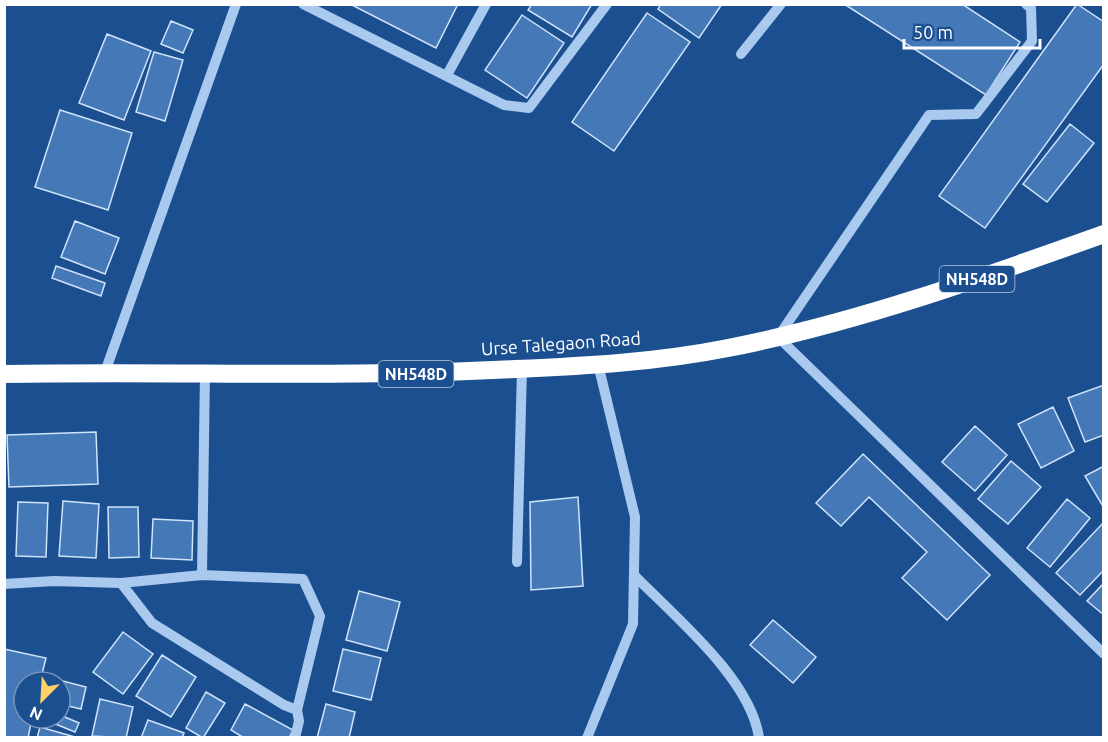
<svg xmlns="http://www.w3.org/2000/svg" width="1108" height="742" font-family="Ubuntu,sans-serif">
	<rect width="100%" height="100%" fill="#1b4f8f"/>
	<path fill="#4478b7" stroke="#cfe3fa" stroke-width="1.5" d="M350,4H458L436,48Z
		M532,4H592L572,37L528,10Z
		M661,4H722L699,38L658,9Z
		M844,4H962L1020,42L986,95Z
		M1077,4L1104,22V64L985,228L939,196Z
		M647,13L690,42L614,151L572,122Z
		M522,15L564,43L527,98L485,70Z
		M171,21L193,30L183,53L161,44Z
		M107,34L151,51L124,120L79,103Z
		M154,52L183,60L165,121L136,112Z
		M60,110L132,133L108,210L35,187Z
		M1070,124L1094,143L1047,202L1023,184Z
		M75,221L119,238L105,274L61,257Z
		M56,266L105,283L101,296L52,278Z
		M1104,385V435L1085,442L1068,398Z
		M1053,407L1074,451L1041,468L1018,424Z
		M975,426L1007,455L975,491L942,462Z
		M96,432L98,484L9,487L7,435Z
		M863,454L990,575L947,620L902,578L927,552L869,497L841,526L816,503Z
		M1011,461L1041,487L1008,524L978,499Z
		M1104,466V508L1085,476Z
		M578,497L583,586L531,590L530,502Z
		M1067,499L1090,518L1050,567L1027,548Z
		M63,501L99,504L96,558L59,556Z
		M18,502L48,503L46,557L16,556Z
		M108,507H138L139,557L109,558Z
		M153,519L193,521L192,560L151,558Z
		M1103,523L1104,570L1080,595L1056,573Z
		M1104,583V615L1087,601Z
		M359,591L400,602L387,651L346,640Z
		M773,620L816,657L793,683L750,645Z
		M123,632L153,654L123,694L93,672Z
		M4,649L46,658L40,682H24V718H32L28,738H4Z
		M343,649L381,658L371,700L333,691Z
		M162,655L196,677L171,717L136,696Z
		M59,680L86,687L81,709L60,704Z
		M206,692L225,703L203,738L186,728Z
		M100,699L133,707L126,738L92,736Z
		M245,704L293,730L289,738H244L231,730Z
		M326,704L355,712L349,738H317Z
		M60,715L79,723L75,732L48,721L49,718H60Z
		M148,720L184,733L182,738H141Z
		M40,727L75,737L37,738Z"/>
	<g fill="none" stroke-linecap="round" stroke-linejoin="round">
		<path stroke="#a9c9ee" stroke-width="10" d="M303,4L504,105L529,108L607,4
			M1026,4L1031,8L1032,41L976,114L929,115L778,337L1104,654
			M741,54L781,4
			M447,75L486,4
			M105,372L236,4
			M517,562L522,369
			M202,575L205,373
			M634,575C675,617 751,679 759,738
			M121,583L152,623L284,705L297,710
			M4,584L54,581L121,583L202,575L303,579L320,616L297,710L299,721L295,738
			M587,738L633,624L635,517L598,364"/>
		<path stroke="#fff" stroke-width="18" d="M4,374C175,371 345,378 515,369C586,366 658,362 728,348C856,323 981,278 1104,234"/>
	</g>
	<g text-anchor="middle" stroke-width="4.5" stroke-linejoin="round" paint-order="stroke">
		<g fill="#1b4f8f" stroke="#bbcadd" stroke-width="1.5">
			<rect x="939.5" y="266" width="75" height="26" rx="4.5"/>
			<rect x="378.5" y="361" width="75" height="26" rx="4.5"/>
		</g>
		<g font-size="16" font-weight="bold" fill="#fff">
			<text x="977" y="285">NH548D</text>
			<text x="416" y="380">NH548D</text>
		</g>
		<g font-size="18" fill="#fff" stroke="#1b4f8f">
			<text transform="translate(561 344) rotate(-4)" y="6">Urse Talegaon Road</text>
		</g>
	</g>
	<rect width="1108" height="742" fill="none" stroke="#ffffff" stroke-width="12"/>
	<g transform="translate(42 700) rotate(204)"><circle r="28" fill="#1b4f8f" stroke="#7695bc" stroke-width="1.5"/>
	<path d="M0-4.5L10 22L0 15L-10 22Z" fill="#ffd166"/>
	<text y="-9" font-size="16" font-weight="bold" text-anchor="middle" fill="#ffffff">N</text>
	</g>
	<path d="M904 39v9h136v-9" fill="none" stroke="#ffffff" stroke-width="3"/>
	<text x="913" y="39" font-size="18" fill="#ffffff" stroke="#1b4f8f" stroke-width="4.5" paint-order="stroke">50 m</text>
</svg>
